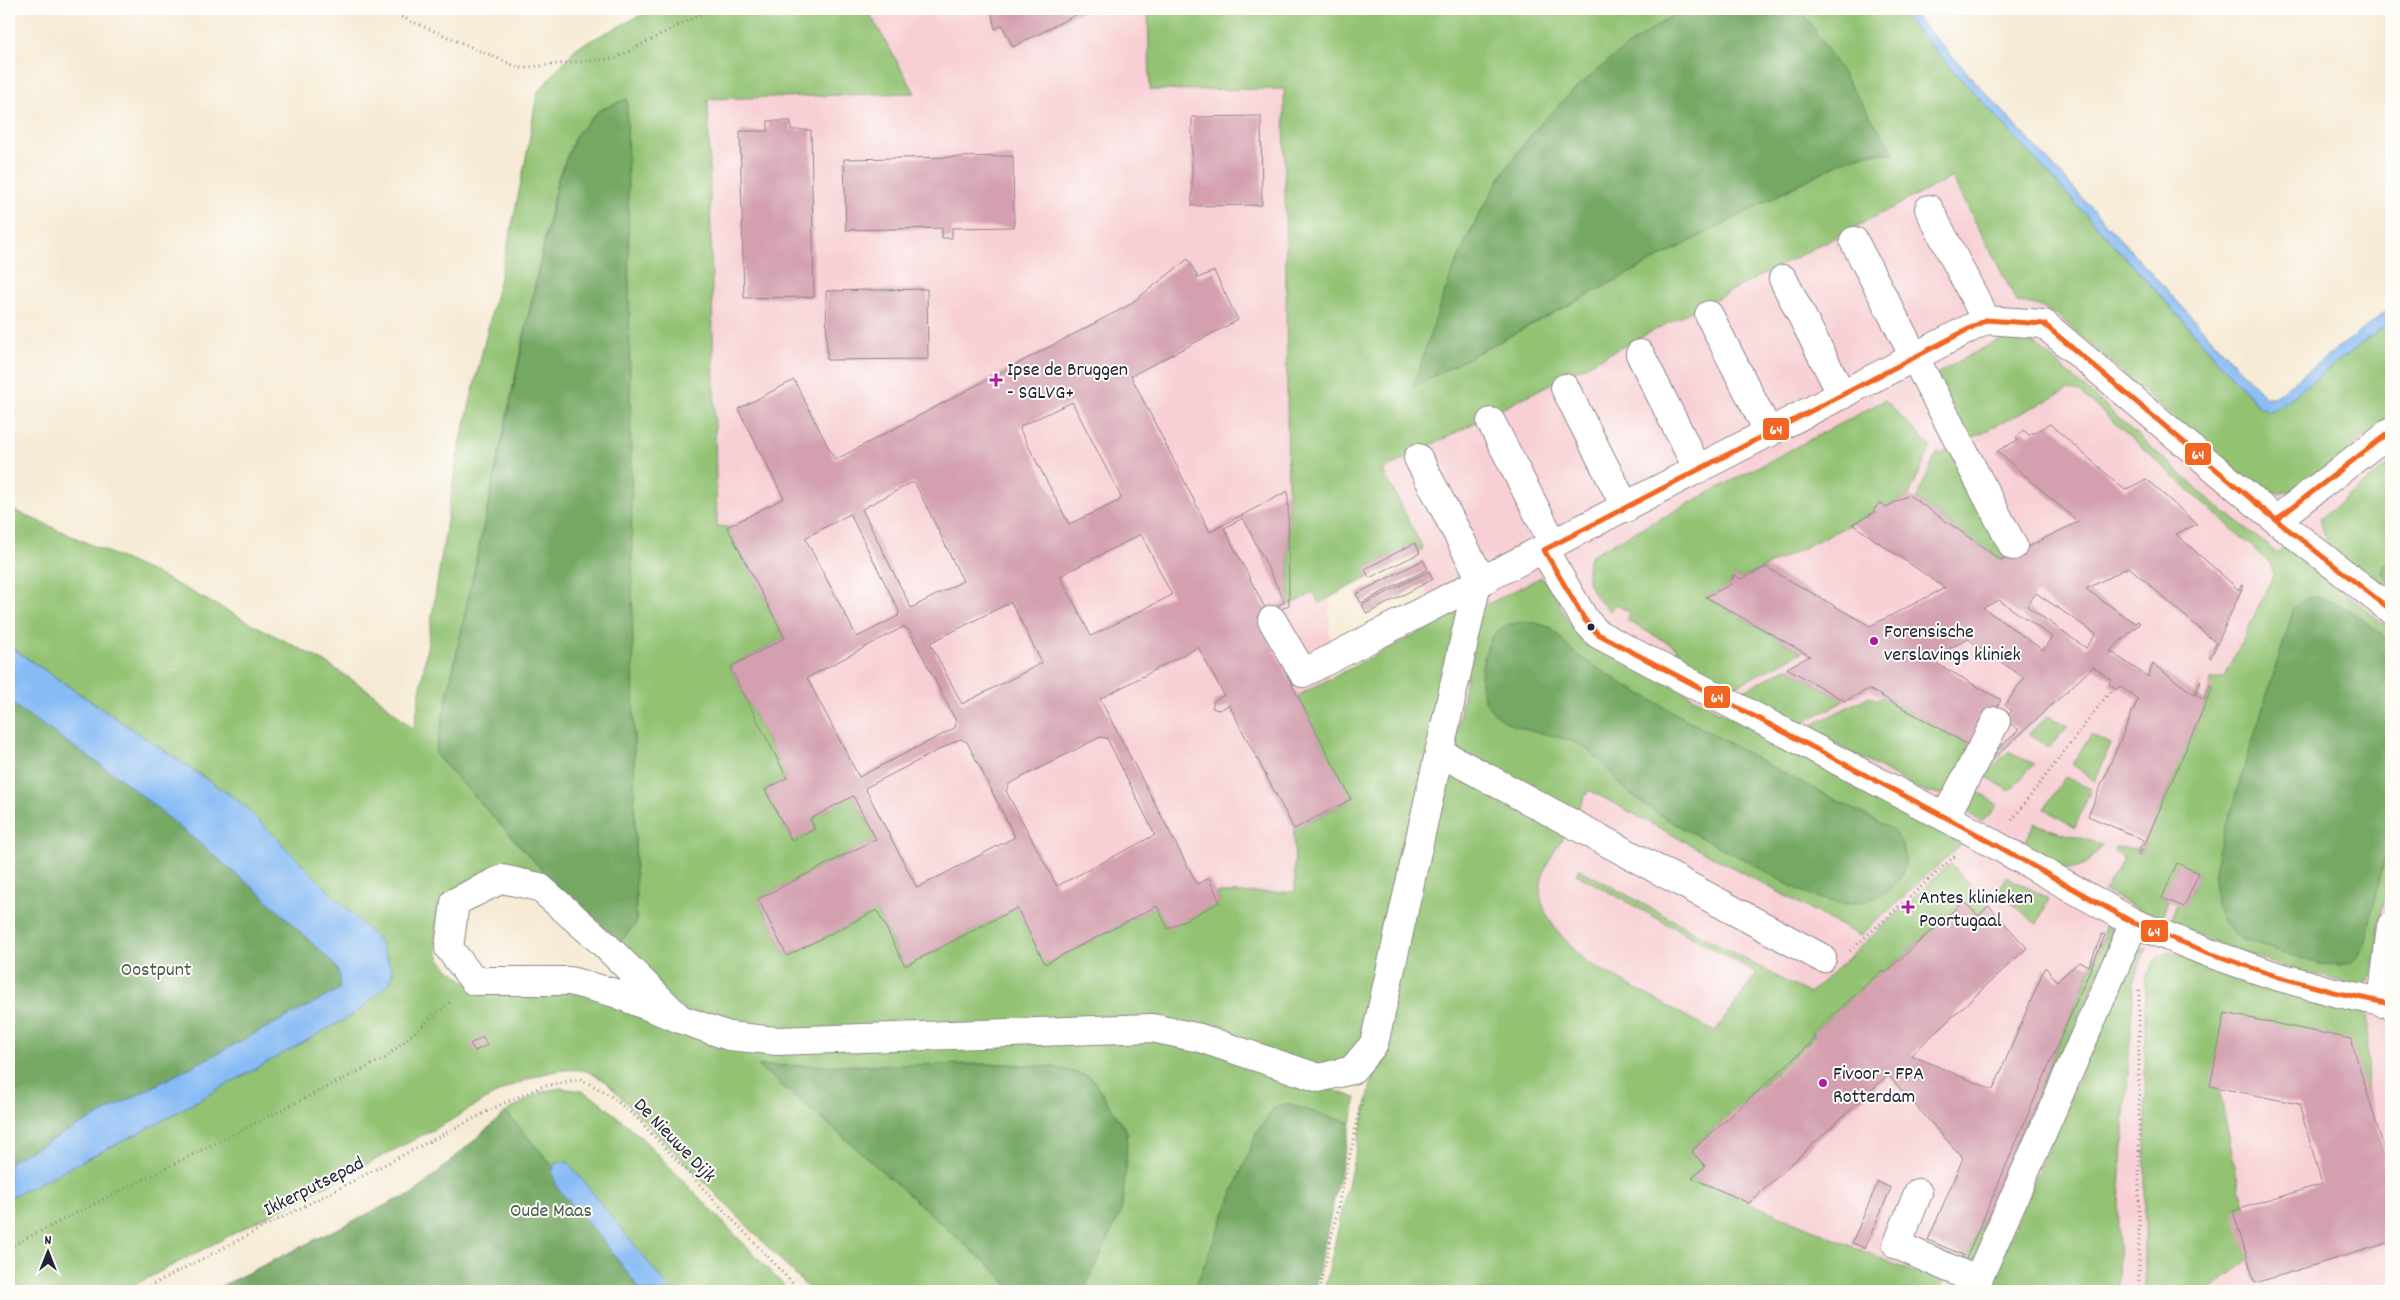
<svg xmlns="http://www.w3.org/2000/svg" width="2400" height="1300" font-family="Dekko,sans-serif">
	<rect width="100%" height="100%" fill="#fdfcf7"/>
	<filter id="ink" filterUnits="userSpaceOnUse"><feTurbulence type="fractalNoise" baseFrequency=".02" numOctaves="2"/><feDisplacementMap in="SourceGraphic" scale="10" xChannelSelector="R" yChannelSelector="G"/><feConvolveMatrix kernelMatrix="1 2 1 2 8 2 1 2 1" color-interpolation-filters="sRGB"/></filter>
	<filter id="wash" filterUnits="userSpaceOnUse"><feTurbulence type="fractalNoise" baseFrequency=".0096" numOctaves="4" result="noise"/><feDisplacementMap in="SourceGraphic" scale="20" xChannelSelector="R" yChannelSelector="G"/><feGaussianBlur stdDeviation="1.12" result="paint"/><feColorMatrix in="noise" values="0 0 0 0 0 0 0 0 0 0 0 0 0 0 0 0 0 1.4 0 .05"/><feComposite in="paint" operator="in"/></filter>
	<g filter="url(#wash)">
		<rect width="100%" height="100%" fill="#f6ead4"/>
		<path fill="#f7cfd4" d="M743,9H1326L1330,707L1364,802L1347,1003L717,1014L655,53Z
			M1947,149L2267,445L2391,344V1291H1455L1446,628L1360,463Z"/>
		<path fill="#92c272" stroke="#5a7256" d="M653,9H867L915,93L708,99L717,526L727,527L785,638L730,667L787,778L765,790L792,841L815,829L810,819L853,796L876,839L758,899L787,956L876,910L905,966L1017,908L1046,964L1157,906L1168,928L1220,902L1216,893L1295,892L1294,829L1350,800L1297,696L1460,611L1363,1044L1342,1060L1312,1069L1168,1023L772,1035L716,1027L688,1015L616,947L636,923L626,99L598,111L576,135L557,180L435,754L569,899C549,889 517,871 495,873C459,875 432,905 436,941C437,945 436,952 439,956C444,966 457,975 466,982C492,1003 544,987 577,990C626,996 668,1025 715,1039C734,1044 756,1043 775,1044L1167,1037L1357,1098L1351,1123L1286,1104L1275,1107L1256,1134L1194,1291H1083L1121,1212L1126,1167L1127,1132L1091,1077L1053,1067L1004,1064L759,1066L832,1127L1002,1277L1011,1291H811L605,1081C598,1078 589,1070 581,1070C537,1065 482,1102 446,1123L123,1291H9V678L161,773L367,960L369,1000L390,983L393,972L379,941L240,802L9,646V508L161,576L325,662L375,695L414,730L457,458L510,235L528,148L537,93L576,48Z
			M1148,9H1683C1587,69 1501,151 1459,258C1442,300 1429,343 1414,386L1843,161L1872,153H1893L1801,9H1897L2169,305L2259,407L2281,405L2391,321V414C2368,433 2308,490 2282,493C2267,495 2256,488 2243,480L2056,314L2036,305L2017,302L1952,177L1383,470L1423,549L1419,551L1414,543L1365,569L1369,577L1319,603L1314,593L1289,605L1284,89L1150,90Z
			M2009,338L2029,342L2038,346L2211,501L2277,553L2286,546L2391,629V872L2380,919L2373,973L2369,980L2359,986L2281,966L2169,925L2177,904L2184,907L2199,873L2177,864L2163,898L2169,901L2161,921L2104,891L2117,871L2123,857L2114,852L2116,847L2140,849L2138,854L2140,855L2212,687L2210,685L2211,680L2225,677L2274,574L2270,563L2080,392L2068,390L1969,439L1936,374L1992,343Z
			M1885,400L1931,447L1909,495L1886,507L1880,502L1873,511L1875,512L1741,579L1734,575L1730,585L1706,597L1802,652L1732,688L1674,656L1677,648L1626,620L1630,612L1615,604L1610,611C1593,597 1580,578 1591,555Z
			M1950,449L2008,557L2001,560L1916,500L1937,453L1940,455Z
			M2391,462V595C2367,576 2320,552 2320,519Z
			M1541,577C1555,588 1560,607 1568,621C1575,632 1586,638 1596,644L1962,844L1860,936L1589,790L1575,814L1454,748L1478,609Z
			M1787,668L1845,701L1799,724L1740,692Z
			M1870,696L1877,700L1883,697L1974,748L1947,791L1941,794L1926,793L1806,728Z
			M2048,716L2068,726L2049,748L2029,733Z
			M2091,735L2111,744L2095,781L2072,764Z
			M2008,752L2034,764L2010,791L1983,775Z
			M1443,768L1564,835C1556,850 1544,866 1541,883C1535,914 1568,944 1589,963L1715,1032L1757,973L1576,874L1579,869L1809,994L1950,864L1989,905L1978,916L1964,901L1885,972L1882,970L1812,1034L1815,1037L1690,1151L1704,1166L1691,1178L1915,1273L1918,1268L1942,1280V1291H1324Z
			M2065,777L2091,789L2075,827L2044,809Z
			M1970,787L1998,805L1982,822C1963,811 1964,806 1970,787Z
			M2035,823L2051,830L2102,844C2074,888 2059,864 2024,844Z
			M2006,876L2049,899L2037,924L1997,891Z
			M2107,922L2112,929L2113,940L1974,1261H1965L2105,936L2102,934Z
			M2147,948L2137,969L2134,981L2119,1205L2118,1291H1986L2134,952Z
			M2170,952L2224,971L2365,1012L2368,1019L2367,1101L2216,1074L2240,1191L2258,1250L2210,1291H2145V979L2157,957Z
			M2391,1034V1123C2388,1096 2379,1059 2391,1034Z
			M560,1088L582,1091L598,1100L642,1138L789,1291H211L394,1201L412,1195L523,1131L506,1112L541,1092Z"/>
		<path fill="#75a864" stroke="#4c6550" d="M1683,9H1801L1894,153H1872L1843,161L1413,387C1428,344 1441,295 1460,255C1477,217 1497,179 1522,146C1565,91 1624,46 1683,9Z
			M627,99L636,923L616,947L569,899L435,754L558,180L576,135L598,111Z
			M2391,558V584L2382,573L2384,564Z
			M2313,597C2345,602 2366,622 2391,642V839L2377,888L2366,941L2358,956L2353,961L2340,965L2320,964L2240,939L2224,924L2216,904L2214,878L2218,852L2294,608L2303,600Z
			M1532,622L1550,627L1577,655L1623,684L1763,762L1890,828C1932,870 1879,913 1832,902C1802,895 1774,876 1747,861C1708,841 1667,823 1632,795C1614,781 1601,757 1581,745C1556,732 1522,735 1499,717C1480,703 1478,679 1484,658C1491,629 1502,622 1532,622Z
			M9,702L124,781L263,896L335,965L340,977L339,990L9,1162Z
			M1004,1064L1053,1067L1091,1077L1127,1132L1126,1167L1121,1212L1083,1291H1011L1002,1277L832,1127L758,1066Z
			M1286,1104L1351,1123L1314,1291H1194L1256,1134L1275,1107Z
			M506,1112L554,1167L552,1173L641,1291H212L394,1201L412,1195Z"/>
		<path fill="#87bbf5" stroke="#546e98" d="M1897,9H1908L1918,19L2265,397H2274L2391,308V321L2281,405L2270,411L2259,407L2169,305Z
			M9,646L240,802L379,941L393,972L390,983L356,1013L145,1130L9,1198V1162L339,990L340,977L335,965L263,896L124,781L9,702Z
			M556,1162H568L671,1291H641L602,1239L558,1189L552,1173Z"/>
		<g id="blocks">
			<path fill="#d4a0b0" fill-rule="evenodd" d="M991,9H1087L1013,47L1002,25L995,29Z
				M1261,116L1262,205L1192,206V117Z
				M768,121H791V130H811L814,297L744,298L740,131H768Z
				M1013,156L1014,227L952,228V238H942V228L846,230L844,159Z
				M1188,259L1198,278L1214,271L1238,320L1131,376L1210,532L1288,491L1289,605L1259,621L1351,799L1294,829L1229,705L1219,710L1212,708L1214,701L1224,695L1198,647L1100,699L1197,884L1209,878L1220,902L1168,929L1157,906L1045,964L1017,908L905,966L877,910L787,956L758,899L876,839L853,796L810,819L815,829L792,841L765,790L787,778L730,667L785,638L727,527L784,498L738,409L794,380L835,460L1129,305ZM1072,402L1121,497L1119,501L1069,524L1020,430L1021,426ZM911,483H915L963,581L911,608L862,509ZM850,514L899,611L898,616L857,637L805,538ZM1243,518L1285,602L1267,612L1224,528ZM1141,534L1172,595L1091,636L1060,576ZM1011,602L1042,663L962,704L930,643ZM903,627L909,630L956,721L955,728L859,777L807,678ZM1100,737L1107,738L1155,835L1057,886L1006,791L1009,784ZM960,739L967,742L1015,837L917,888L865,788Z
				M927,289L928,359L827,360L826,291Z
				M2050,424L2125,490L2146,479L2197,524L2176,534L2239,590L2241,585L2243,586L2211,658L2209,657L2216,643L2129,567L2086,589L2135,623L2138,621L2140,623L2110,651L2148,677L2153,664L2194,694L2200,681L2201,682L2196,695L2204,700L2210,685L2213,686L2140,855L2137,854L2144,840L2088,816L2138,699L2120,686L2117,690L2109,684L2112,680L2093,667L1990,762L1987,759L2019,730L2006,720L2012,711L2005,705L2024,678L1968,639L1929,659L2001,700L1974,748L1869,689L1845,701L1787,668L1810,656L1706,597L1730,585L1734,575L1741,579L1766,567L1870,626L1945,588L1852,524L1875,512L1873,511L1880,502L1886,507L1909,495L2001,560L2078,522L1997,451L2018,440L2016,438L2023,430L2029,435ZM2036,593L2096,634L2086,648L2027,606ZM1999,600L2052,637L2043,650L1983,608Z
				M1415,543L1420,553L1369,578L1365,569Z
				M1423,560L1428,569L1361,603L1356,594Z
				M1429,571L1433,579L1367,614L1362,605Z
				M2177,863L2199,873L2184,907L2162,898Z
				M1964,901L1978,916L1989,906L2027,948L1911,1055L1993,1090L2045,967L2057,981L2079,962L2089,966L2102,934L2105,935L1965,1261L1962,1260L1963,1255L1928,1240L1963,1158L1888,1075L1749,1203L1692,1178L1705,1166L1692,1151L1816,1038L1812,1034L1882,970L1885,973Z
				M2225,1013L2351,1039L2389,1165L2391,1164V1242L2255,1283L2233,1211L2322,1184L2299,1104L2210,1086Z
				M483,1037L487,1045L475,1051L470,1044Z
				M1878,1182L1891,1188L1865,1248L1852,1243Z"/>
		</g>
	</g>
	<g filter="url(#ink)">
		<use href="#blocks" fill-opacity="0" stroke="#8c8688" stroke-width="1"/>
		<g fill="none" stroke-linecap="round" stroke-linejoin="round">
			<defs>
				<path id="minor" d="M1929,209L1986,320
					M1854,241L2013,546
					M1783,279L1842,395
					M1709,315L1769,433
					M1640,354L1698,470
					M1565,388L1626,508
					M1491,422L1554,545
					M1418,458L1482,581
					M2276,520L2391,431
					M1544,550L1585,620L1598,634L1962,826L2134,923L2209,953L2276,976L2334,992L2391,1004
					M1272,620L1303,673L1986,320L2044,324L2276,520L2391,610
					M1439,752L1822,958
					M1945,817L1996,721
					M2382,1003L2391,927
					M680,1019L603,943L539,887L502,879L455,902L449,948L474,981H570L615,993L680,1019L729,1036L777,1041L1152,1028L1200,1038L1319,1078L1352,1070L1374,1044L1477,583
					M1918,1193L1897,1245L1978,1281
					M1973,1291L2134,923"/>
			</defs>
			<use href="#minor" stroke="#8c8688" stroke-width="30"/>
			<path stroke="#8c8688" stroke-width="3" stroke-dasharray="1 4" stroke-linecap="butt" d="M383,9L520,68L616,58L710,9
				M2012,820L2112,689
				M1850,951L1955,856
				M2139,990V1291
				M9,1247L385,1058L452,1000
				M140,1291L500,1105L541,1087L580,1079L608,1094L635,1116L800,1291
				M1319,1291L1363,1097"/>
			<use href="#minor" stroke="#fff" stroke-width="28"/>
			<defs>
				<path id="bus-1" d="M2276,520L2391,431
					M2391,610L2276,520L2044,324L1986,320L1544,550L1585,620L1598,634L1962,826L2134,923L2209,953L2276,976L2334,992L2391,1004"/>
			</defs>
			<use href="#bus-1" stroke="#fdfcf7" stroke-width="9"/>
			<use href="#bus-1" stroke="#f26522" stroke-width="5"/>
		</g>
	</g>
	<g fill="#b5179e" stroke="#fdfcf7" stroke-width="2">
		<path d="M993.5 372.5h5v5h5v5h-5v5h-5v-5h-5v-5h5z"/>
		<circle cx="1874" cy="641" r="5"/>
		<path d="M1905.5 899.5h5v5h5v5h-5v5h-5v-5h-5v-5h5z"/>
		<circle cx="1823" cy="1083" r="5"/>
	</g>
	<circle fill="#22223b" stroke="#fdfcf7" stroke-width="2" cx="1591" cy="627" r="4.5"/>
	<g text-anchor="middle" stroke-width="4" stroke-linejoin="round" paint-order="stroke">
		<g font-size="20" fill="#22223b" stroke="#fdfcf7" text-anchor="start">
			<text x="1007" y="375">Ipse de Bruggen<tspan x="1007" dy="23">- SGLVG+</tspan></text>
			<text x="1884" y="637">Forensische<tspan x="1884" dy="23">verslavings kliniek</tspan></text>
			<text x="1919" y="903">Antes klinieken<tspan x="1919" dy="23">Poortugaal</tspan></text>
			<text x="1833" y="1079">Fivoor - FPA<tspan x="1833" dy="23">Rotterdam</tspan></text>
		</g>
		<g font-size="20" fill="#495a4e" stroke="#fdfcf7">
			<text x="156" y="975">Oostpunt</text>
			<text x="551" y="1216">Oude Maas</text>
		</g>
		<g font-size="20" fill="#22223b" stroke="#fdfcf7">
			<text transform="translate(676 1139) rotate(46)" y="7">De Nieuwe Dijk</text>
			<text transform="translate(313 1185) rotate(-27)" y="7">Ikkerputsepad</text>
		</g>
	</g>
	<g stroke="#fdfcf7" stroke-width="2">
		<rect x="1762" y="417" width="28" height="24" rx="5" fill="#f26522"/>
		<rect x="2184" y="442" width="28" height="24" rx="5" fill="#f26522"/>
		<rect x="1703" y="685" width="28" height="24" rx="5" fill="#f26522"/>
		<rect x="2140" y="919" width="29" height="24" rx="5" fill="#f26522"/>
	</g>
	<g font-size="14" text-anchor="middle" font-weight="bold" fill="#fff">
		<text x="1776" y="434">64</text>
		<text x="2198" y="459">64</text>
		<text x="1717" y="702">64</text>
		<text x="2154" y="936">64</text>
	</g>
	<rect width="2400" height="1300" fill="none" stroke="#fdfcf7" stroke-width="30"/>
	<g transform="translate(48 1252)" stroke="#fdfcf7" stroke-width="4" paint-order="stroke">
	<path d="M0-4L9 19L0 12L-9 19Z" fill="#22223b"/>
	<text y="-8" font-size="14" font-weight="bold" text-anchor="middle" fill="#22223b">N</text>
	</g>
</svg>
